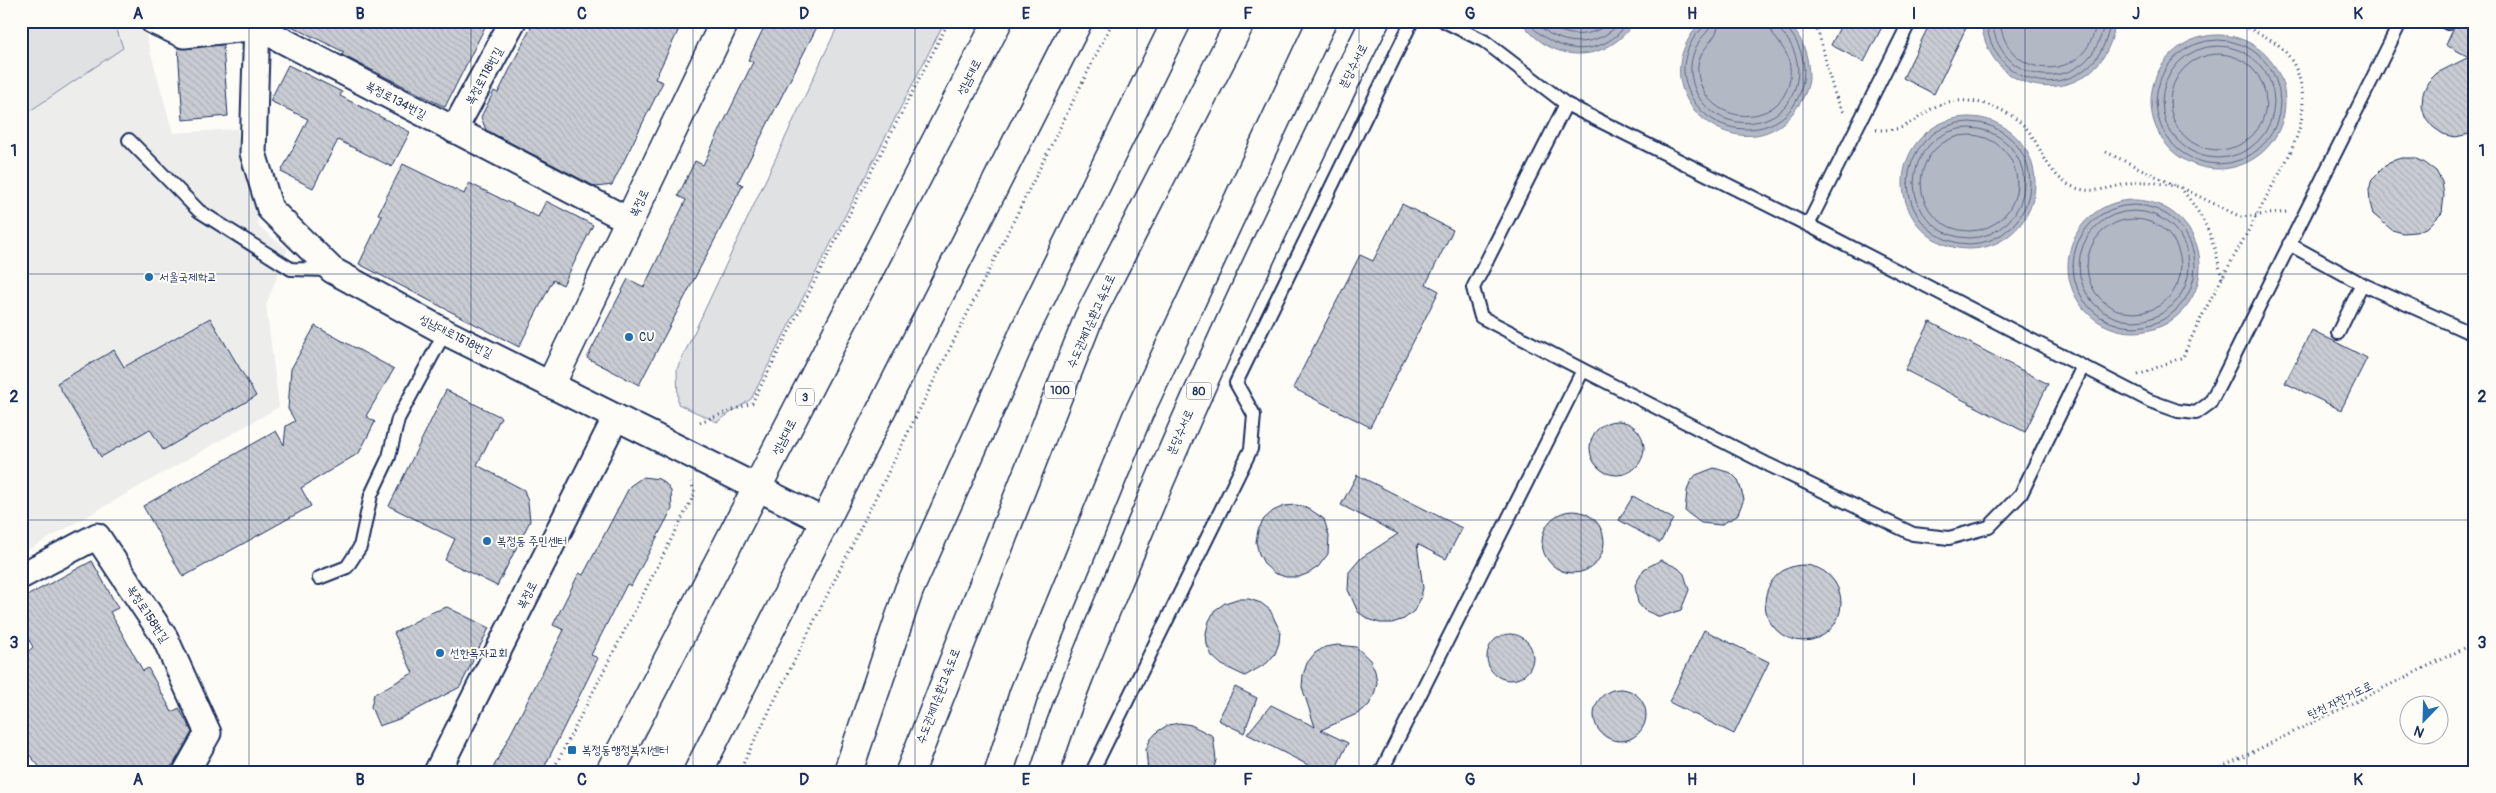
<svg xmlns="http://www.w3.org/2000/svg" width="2496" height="793" font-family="Pangolin,'Poor Story',sans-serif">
	<defs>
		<pattern id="building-back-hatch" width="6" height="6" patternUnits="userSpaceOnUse" patternTransform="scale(1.25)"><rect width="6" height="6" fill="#c9ccd3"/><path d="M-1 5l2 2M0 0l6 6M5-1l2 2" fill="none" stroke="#acb0b8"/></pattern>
	</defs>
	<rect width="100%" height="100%" fill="#fdfcf7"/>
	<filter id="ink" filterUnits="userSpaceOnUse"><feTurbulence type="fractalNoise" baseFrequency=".02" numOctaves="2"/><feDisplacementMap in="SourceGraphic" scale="10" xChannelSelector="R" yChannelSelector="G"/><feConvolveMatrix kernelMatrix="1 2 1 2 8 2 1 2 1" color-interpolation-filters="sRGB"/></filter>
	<g filter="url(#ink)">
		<path fill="#edeeec" d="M21,21H142L173,133L237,129L259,227L288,249L266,305L279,407L21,554Z"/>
		<path fill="#e0e1e3" stroke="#7e88a0" d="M21,21H114L123,48L21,117Z
			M840,21H945L751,399L717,422L678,404L677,369Z"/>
		<path fill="#b3b8c5" stroke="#76819c" d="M1521,21H1635C1606,66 1550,64 1521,21Z
			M1702,21H1786C1803,37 1809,56 1809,79C1808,90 1802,101 1795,110C1747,178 1631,97 1702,21Z
			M1981,21H2115C2107,109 1989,108 1981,21Z
			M2151 102a67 67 0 1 1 134 0a67 67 0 1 1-134 0Z
			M1903 183a66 66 0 1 1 132 0a66 66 0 1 1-132 0Z
			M2068 266a66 66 0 1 1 132 0a66 66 0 1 1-132 0Z"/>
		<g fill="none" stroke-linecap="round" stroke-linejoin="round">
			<path stroke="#586687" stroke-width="1" d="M1527,21C1554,55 1603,61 1629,21
				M1535,21C1557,48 1599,50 1621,21
				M1544,21C1565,39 1591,39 1611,21
				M1705,21C1705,28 1699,31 1695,36C1688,46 1683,61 1684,72C1691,144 1794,149 1803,80C1806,63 1801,47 1791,33C1788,29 1783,27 1783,21
				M1712,21C1711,30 1705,33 1700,40C1694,49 1690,62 1691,72C1696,135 1787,141 1797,80C1800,65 1795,49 1786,37C1781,31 1777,29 1776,21
				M1719,21C1719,41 1695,49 1698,73C1705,128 1784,130 1790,77C1793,46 1770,42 1769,21
				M1986,21C1994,102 2102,102 2110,21
				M1992,21C1999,93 2097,94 2104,21
				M2000,21C2005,83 2091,84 2096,21
				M2156 102a62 62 0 1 1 124 0a62 62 0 1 1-124 0Z
				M2162 102a56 56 0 1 1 112 0a56 56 0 1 1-112 0Z
				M2170 102a48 48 0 1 1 96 0a48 48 0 1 1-96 0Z
				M1908 183a61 61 0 1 1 122 0a61 61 0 1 1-122 0Z
				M1914 183a55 55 0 1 1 110 0a55 55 0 1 1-110 0Z
				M1921 183a48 48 0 1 1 96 0a48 48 0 1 1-96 0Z
				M2073 266a61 61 0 1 1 122 0a61 61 0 1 1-122 0Z
				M2079 266a55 55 0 1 1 110 0a55 55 0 1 1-110 0Z
				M2087 266a47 47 0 1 1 94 0a47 47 0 1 1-94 0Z"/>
		</g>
		<path fill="url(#building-back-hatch)" stroke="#1b2f5e" d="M281,21H488L445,107L342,55L344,52Z
			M534,21H663L679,29L655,79L663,82L612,185L596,187L486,130L481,117L494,91L498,93Z
			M767,21H820L738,182L743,185L725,220L639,385L587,358L628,279L644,287L686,200L678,196L695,161L703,165L753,62L748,60Z
			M1843,21H1885L1864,62L1831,45Z
			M1931,21H1952L1966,28L1934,94L1903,78Z
			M2457,21H2475V133L2455,137L2443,134L2433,127L2425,117L2422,106L2423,93L2428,82L2437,73L2469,57L2446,45Z
			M220,45H223L228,116L183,120L178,48Z
			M288,65L342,92L340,96L410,132L392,167L338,140L313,188L281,172L308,119L270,101Z
			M2401,158H2414L2425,163L2436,171L2442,182L2444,195L2442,213L2428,227L2416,232L2403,233L2392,230L2373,214L2370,203L2369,190L2372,179L2389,162Z
			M403,164L464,194L469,183L538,217L546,201L593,225L563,285L553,280L519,347L359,264L382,216L378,214Z
			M1402,204L1453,230L1426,284L1439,291L1370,427L1293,388L1360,255L1373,261Z
			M210,318L256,396L163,450L150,429L101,457L57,383L114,350L124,367Z
			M1930,322L2048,384L2025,432L1905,370Z
			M315,326L394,369L366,416L375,422L359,453L301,488L311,506L183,577L143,506L276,431L284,445L286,426L295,421L288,409L291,369Z
			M2312,330L2367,358L2341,410L2285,383Z
			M446,390L501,417L477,465L524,490L528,502L530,521L497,586L445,560L455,539L389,506Z
			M1590 448a27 27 0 1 1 54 0a27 27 0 1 1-54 0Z
			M1714,468L1731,473L1738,480L1744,499L1737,516L1720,525L1701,523L1685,511L1687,491L1690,482L1696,475Z
			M1357,475L1462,528L1446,559L1417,544L1423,588L1420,600L1414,611L1404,619L1392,623H1380L1368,619L1358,612L1348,590L1349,572L1361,558L1398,534L1341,505Z
			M643,477L659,479L666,484L671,491L672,509L631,586L627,584L591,655L598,658L542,772H491L564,630L553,625L579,573L583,575L630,486Z
			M1633,496L1673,519L1660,543L1619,520Z
			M1296,505L1308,508L1324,519L1329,536L1328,554L1318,567L1309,573L1299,577H1286L1274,573L1265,565L1259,554L1256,542L1258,530L1264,519L1273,511L1284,506Z
			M1542 542a31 31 0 1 1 62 0a31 31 0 1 1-62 0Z
			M1661,560L1678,568L1684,574L1689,590L1681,610L1660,617L1644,610L1638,603L1635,585L1644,569Z
			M92,561L118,608L110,612L143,671L148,668L172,712L179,708L192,732L173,765L161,772H44L21,745V658L33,647L21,626V599Z
			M1765 603a38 38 0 1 1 76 0a38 38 0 1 1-76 0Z
			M1237,599H1249L1261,603L1270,610L1280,631L1279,643L1275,654L1267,663L1245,676L1222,665L1212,656L1207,645L1206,633L1209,621L1215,610L1225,603Z
			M447,607L489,628L460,687L399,719L379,726L371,707L374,694L413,673L394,633L430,613Z
			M1704,630L1769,662L1734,734L1669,702Z
			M1487 657a23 23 0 1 1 46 0a23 23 0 1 1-46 0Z
			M1338,645L1356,647L1370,660L1375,671L1377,683L1374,695L1369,705L1359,713L1321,730L1348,743L1334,772H1322L1247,734L1271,705L1315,727L1302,687L1303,675L1307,663L1315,653L1325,647Z
			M1235,687L1257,698L1244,733L1218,720Z
			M1594 715a26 26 0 1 1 52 0a26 26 0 1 1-52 0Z
			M1180,723L1191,725L1213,736L1216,760L1213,772H1148L1146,750L1150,740L1158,731L1168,725Z"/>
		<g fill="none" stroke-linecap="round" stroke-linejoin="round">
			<defs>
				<path id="lane" d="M1444,21L1484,41L1566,104L1808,225L2150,401L2178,411L2196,413L2210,403L2220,384L2401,21
					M2444,21L2448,23
					M129,140L199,211L291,269L329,270
					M1808,225L1910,21
					M2289,244L2362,284L2475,335
					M2338,333L2362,284
					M1583,370L1769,465L1913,534L1949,538L1989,527L2021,494L2082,368
					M319,578L347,567L360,547L371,495L389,457L398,419L445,332
					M1092,772L1251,449L1254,415L1236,383L1412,21
					M1381,772L1583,370L1481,317L1473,288L1566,104"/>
				<path id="street" d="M153,21L184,35L257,27L630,221
					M257,21L253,153L270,209L332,270L445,332L824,521
					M454,130L513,21
					M21,576L97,536L165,638L208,733L186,772
					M437,772L616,417"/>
				<path id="secondary" d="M551,384L725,21"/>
				<path id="primary" d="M610,772L998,21
					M698,772L1078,21"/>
				<path id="highway" d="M848,772L909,590L1026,328L1177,21
					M910,772L1089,317L1241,21
					M999,772L1024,693L1136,419L1322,21
					M1045,772C1069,694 1102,620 1133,545C1206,367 1289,193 1375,21"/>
			</defs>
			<use href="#lane" stroke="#1b2f5e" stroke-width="16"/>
			<use href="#street" stroke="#1b2f5e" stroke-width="29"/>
			<use href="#secondary" stroke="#1b2f5e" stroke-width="31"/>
			<use href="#primary" stroke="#1b2f5e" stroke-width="31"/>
			<use href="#highway" stroke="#1b2f5e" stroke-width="31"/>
			<path stroke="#1b2f5e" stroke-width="3" stroke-dasharray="1 4" stroke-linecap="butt" d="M1813,21C1828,51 1826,86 1845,114
				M1876,130C1882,130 1889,130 1895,129C1916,126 1929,102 1956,101C1982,99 2014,111 2030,133C2043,152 2049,175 2071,186C2094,197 2116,184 2138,182C2152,181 2166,185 2180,187C2206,219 2213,237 2222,278
				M2106,152L2174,185
				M2182,188L2241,217L2287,212
				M2138,375L2183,357C2207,300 2241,247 2269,192C2282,169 2298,143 2302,116C2306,86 2296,53 2268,38C2255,31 2240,23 2225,22C2199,19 2181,31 2155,21
				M700,422L752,403L949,21
				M552,772L695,493L691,482
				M739,772L1113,21
				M2212,772L2475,643"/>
			<use href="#lane" stroke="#fdfcf7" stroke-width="12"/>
			<use href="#street" stroke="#fdfcf7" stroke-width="25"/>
			<use href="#secondary" stroke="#fdfcf7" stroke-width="28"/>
			<use href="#primary" stroke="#fdfcf7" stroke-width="28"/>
			<use href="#highway" stroke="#fdfcf7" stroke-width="28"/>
		</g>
	</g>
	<path fill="none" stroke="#1b2f5e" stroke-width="1" stroke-opacity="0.55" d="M249,21V772M471,21V772M693,21V772M915,21V772M1137,21V772M1359,21V772M1581,21V772M1803,21V772M2025,21V772M2247,21V772M21,274H2475M21,520H2475"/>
	<g fill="#1f6fb2" stroke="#fdfcf7" stroke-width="2">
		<circle cx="149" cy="277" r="5"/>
		<circle cx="629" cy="337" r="5"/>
		<circle cx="487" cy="541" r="5"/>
		<circle cx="440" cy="653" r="5"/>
		<rect x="567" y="745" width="10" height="10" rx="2.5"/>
	</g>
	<g text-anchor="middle" stroke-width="4" stroke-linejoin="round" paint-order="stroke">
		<g fill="#fdfcf7" stroke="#5f6c8c" stroke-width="1">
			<rect x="1045" y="381.5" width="30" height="17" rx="4"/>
			<rect x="1186.5" y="382.5" width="25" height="17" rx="4"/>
			<rect x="796" y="388.5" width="18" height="17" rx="4"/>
		</g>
		<g font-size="11" font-weight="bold" fill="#1b2f5e">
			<text x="1060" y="394">100</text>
			<text x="1199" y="395">80</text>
			<text x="805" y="401">3</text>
		</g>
		<g font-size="12" fill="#1b2f5e" stroke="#fdfcf7">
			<text transform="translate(1353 66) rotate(-63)" y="4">분당수서로</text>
			<text transform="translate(484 76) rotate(-61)" y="4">복정로118번길</text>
			<text transform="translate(969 77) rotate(-63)" y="4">성남대로</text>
			<text transform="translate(396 100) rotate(28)" y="4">복정로134번길</text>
			<text transform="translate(639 203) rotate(-65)" y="4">복정로</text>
			<text transform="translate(1091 321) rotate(-66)" y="4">수도권제1순환고속도로</text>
			<text transform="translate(456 336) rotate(27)" y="4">성남대로1518번길</text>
			<text transform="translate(1180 432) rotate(-66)" y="4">분당수서로</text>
			<text transform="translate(784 437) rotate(-63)" y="4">성남대로</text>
			<text transform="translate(527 595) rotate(-63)" y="4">복정로</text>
			<text transform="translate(148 614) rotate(57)" y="4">복정로158번길</text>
			<text transform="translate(938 696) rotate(-69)" y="4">수도권제1순환고속도로</text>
			<text transform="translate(2340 700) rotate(-26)" y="4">탄천 자전거도로</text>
		</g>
		<g font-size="12" fill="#1b2f5e" stroke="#fdfcf7" text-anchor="start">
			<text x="159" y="281">서울국제학교</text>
			<text x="639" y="341">CU</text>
			<text x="497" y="545">복정동 주민센터</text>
			<text x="450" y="657">선한목자교회</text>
			<text x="582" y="754">복정동행정복지센터</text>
		</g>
	</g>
	<rect width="2496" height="793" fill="none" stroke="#fdfcf7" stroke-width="55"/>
	<g transform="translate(2424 720) rotate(203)"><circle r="24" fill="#fdfcf7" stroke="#a3aaba"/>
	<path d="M0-4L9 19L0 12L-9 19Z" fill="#1f6fb2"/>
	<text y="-8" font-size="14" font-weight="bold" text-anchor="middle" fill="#1b2f5e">N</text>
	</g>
	<rect x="28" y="28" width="2440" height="738" fill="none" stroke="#1b2f5e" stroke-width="2"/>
	<g font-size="16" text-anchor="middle" font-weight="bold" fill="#1b2f5e">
		<text x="138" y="19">A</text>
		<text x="360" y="19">B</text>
		<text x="582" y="19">C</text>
		<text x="804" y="19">D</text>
		<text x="1026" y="19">E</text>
		<text x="1248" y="19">F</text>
		<text x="1470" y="19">G</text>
		<text x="1692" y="19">H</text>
		<text x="1914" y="19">I</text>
		<text x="2136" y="19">J</text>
		<text x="2358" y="19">K</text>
		<text x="14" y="156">1</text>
		<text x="2482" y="156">1</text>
		<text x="14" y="402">2</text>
		<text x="2482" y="402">2</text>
		<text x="14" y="648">3</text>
		<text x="2482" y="648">3</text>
		<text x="138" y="785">A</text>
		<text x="360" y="785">B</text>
		<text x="582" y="785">C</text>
		<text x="804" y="785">D</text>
		<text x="1026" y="785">E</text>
		<text x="1248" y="785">F</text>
		<text x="1470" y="785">G</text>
		<text x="1692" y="785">H</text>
		<text x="1914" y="785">I</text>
		<text x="2136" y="785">J</text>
		<text x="2358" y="785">K</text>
	</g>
</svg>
